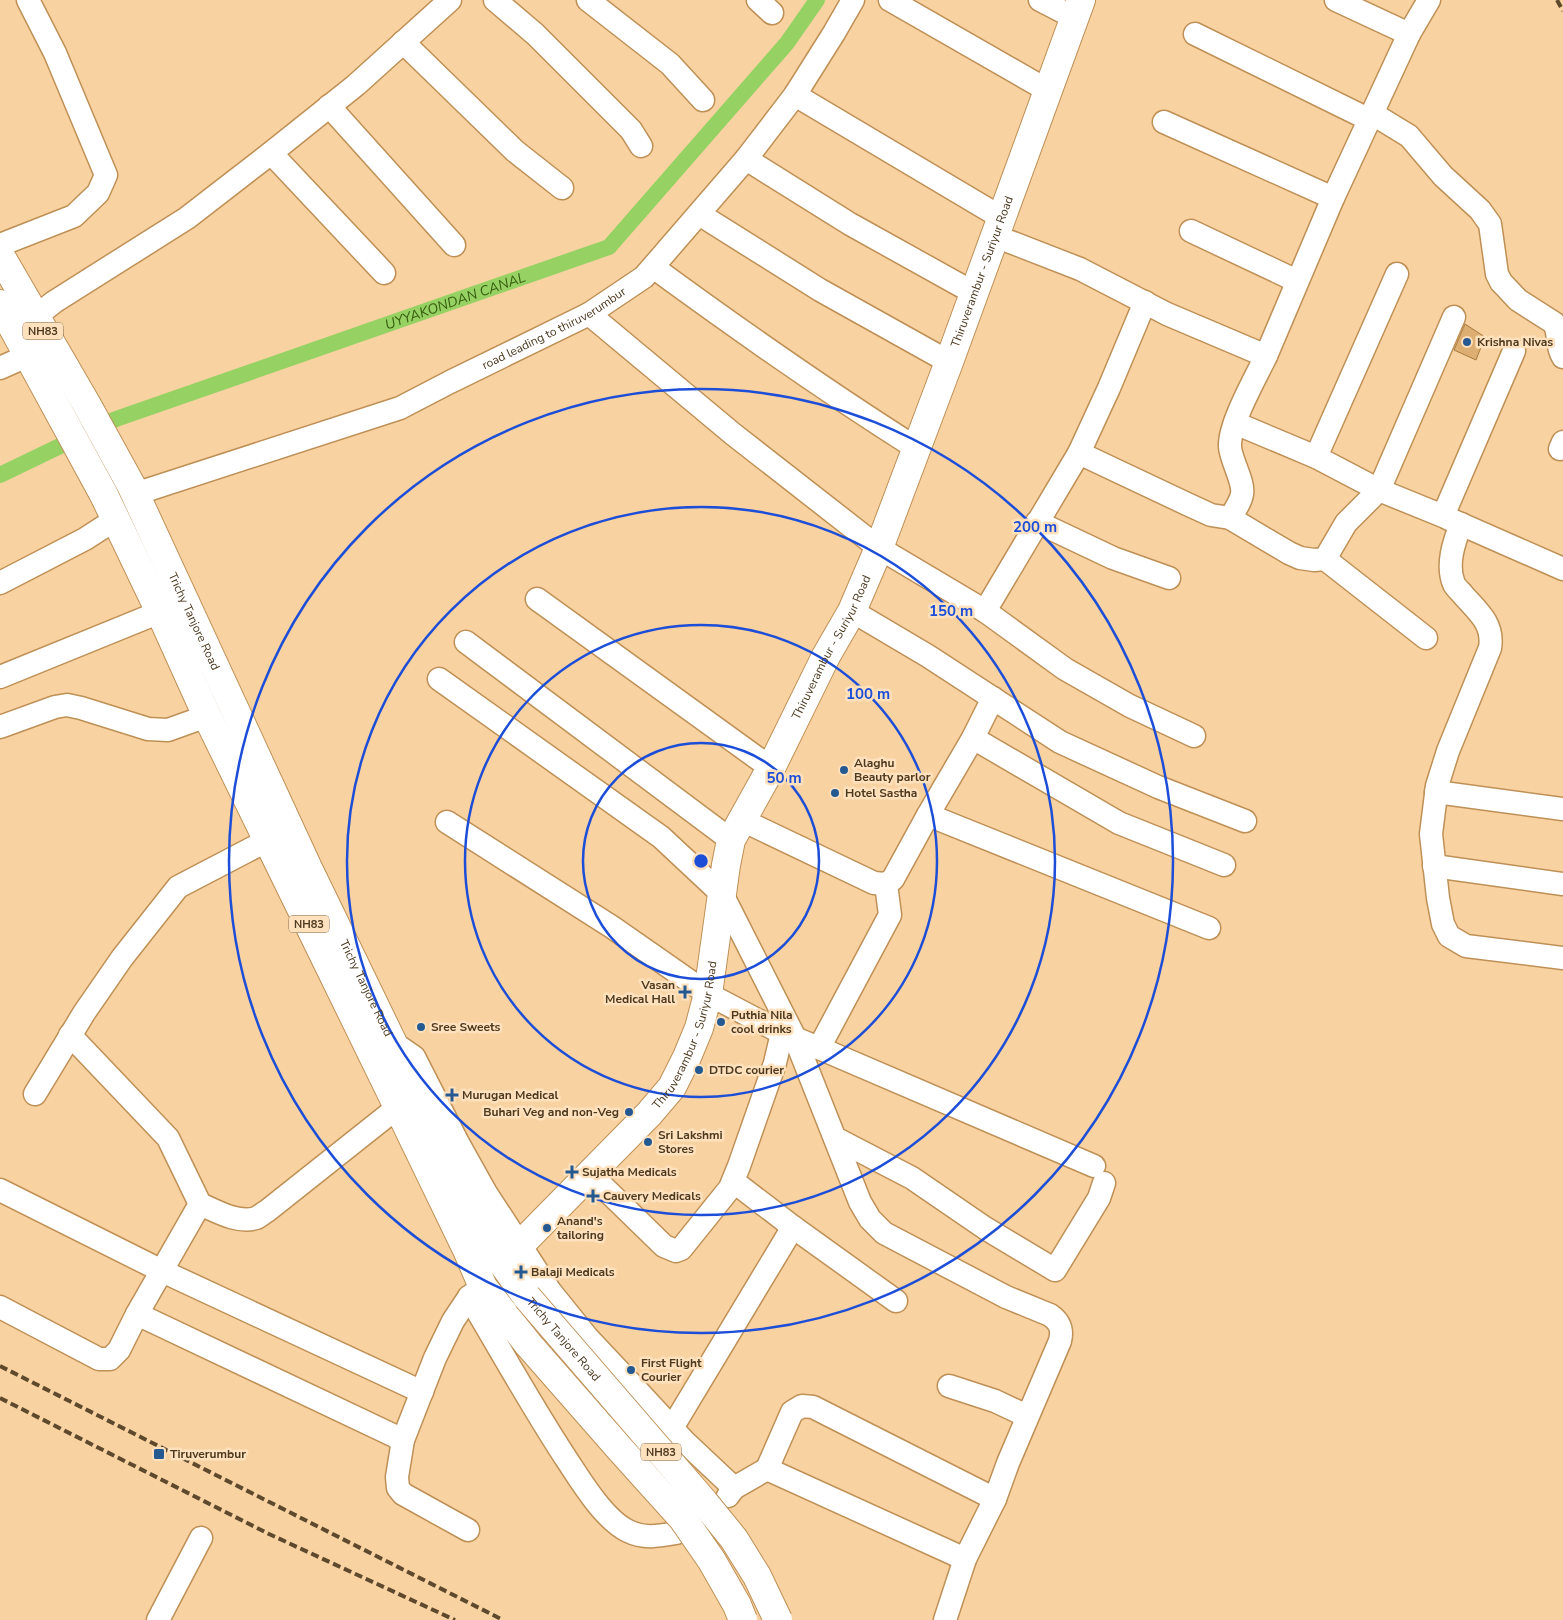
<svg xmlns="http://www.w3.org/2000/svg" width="1563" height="1620" font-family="'Nunito Sans',sans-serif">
	<rect width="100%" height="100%" fill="#f9d2a2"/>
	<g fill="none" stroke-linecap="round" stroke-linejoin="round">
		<path stroke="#96d263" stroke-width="16" id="s1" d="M0,475L116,419L609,247L787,43L817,0"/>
	</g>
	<path fill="#ddae72" stroke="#a77a3e" d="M1465,324L1485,337L1476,360L1454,350Z"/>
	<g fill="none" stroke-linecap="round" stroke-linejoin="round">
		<defs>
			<g id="minor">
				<path d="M495,0L535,34L631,130L641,146"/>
				<path d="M588,0L670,64L703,100"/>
				<path d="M758,0L772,13"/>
				<path d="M890,0L1047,90"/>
				<path d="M1040,0L1075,18"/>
				<path d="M1336,0L1409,34"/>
				<path d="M1195,34L1370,120"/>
				<path d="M403,42L515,151L562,188"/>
				<path d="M795,95L1002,218"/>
				<path d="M329,106L454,245"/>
				<path d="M1373,114L1409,136L1443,176L1480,210L1490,224L1497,274L1501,282L1518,300L1554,323C1560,334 1556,347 1563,357"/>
				<path d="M1164,122L1333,198"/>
				<path d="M271,153L384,273"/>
				<path d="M746,159L850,224L974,293"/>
				<path d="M699,214L820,290L949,362"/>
				<path d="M1191,231L1297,281"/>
				<path d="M995,236L1080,269L1167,314L1266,356L1333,198L1409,34L1429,0"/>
				<path d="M0,245L74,216L98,193L106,175L55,53L28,0"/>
				<path d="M653,267C739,330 826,391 916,448"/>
				<path d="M1397,274L1316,457L1379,490L1443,516L1514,351"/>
				<path d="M589,314L733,434L879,548L985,611L1079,453L1109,388L1145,302"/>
				<path d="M35,317L54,302L187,218L271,153L356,85L450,0"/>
				<path d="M0,368L29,355"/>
				<path d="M1235,423L1316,457"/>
				<path d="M1560,449L1563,442"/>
				<path d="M1079,453L1187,504L1211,515L1230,518L1289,553L1300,558L1314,560L1325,559L1346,523L1379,490L1454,317"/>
				<path id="s2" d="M135,494L400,408L450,382L589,314L644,277L746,159L795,95L834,33L853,0"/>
				<path d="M1230,518C1246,493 1245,492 1235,465C1233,459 1230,452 1230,446C1229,424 1256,377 1266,356"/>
				<path d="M1447,518L1563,569"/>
				<path d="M1037,522L1113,558L1169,578"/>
				<path d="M1461,524C1454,542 1446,565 1454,584C1456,588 1461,592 1464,596C1479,612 1494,625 1490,648L1448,751L1437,786L1431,834L1438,898L1443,924L1449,936L1466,946L1563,958"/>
				<path d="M1325,559L1426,638"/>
				<path d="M0,583L85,539L116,519"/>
				<path d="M537,599L771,768"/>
				<path d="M852,611L928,656L1060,742L1158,787L1245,821"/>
				<path d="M985,611L1065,669L1130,706L1194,736"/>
				<path d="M466,642L731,840"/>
				<path d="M0,677L160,612"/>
				<path d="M439,679L661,837L722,894L795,1038L860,1202L870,1219L884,1233L1006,1297L1050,1315C1060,1322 1063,1329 1060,1341L1008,1463L995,1499L965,1559L945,1620"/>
				<path d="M0,727L55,707L67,705L81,708L148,729L168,730L207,716"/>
				<path d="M973,738L1119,823L1224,865"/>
				<path d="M1436,792L1563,809"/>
				<path d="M928,815L973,738L993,698"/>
				<path d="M742,820L874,883L886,884L893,879L928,815L1209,928"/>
				<path d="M447,822L612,927L708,994L782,1033L819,1048L1094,1166"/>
				<path d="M1434,866L1563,884"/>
				<path d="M70,1035L168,1138L200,1204"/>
				<path d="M401,1048L414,1057L457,1141L486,1193L550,1291L587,1337L635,1388L684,1441L734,1488"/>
				<path d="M819,1048L890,915L886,884"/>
				<path d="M35,1094L84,1013L122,958L178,887L268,840"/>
				<path d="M835,1138L912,1178L985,1228L1055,1270L1099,1198L1104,1183"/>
				<path d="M591,1175L664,1246L676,1251L681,1249L730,1188L739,1166L775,1063L782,1033"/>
				<path d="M733,1181L793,1227L896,1301"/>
				<path d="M0,1190L162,1271L422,1392"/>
				<path d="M469,1297C502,1352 533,1409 569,1463C582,1483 605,1520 628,1531C644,1539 659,1536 676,1533"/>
				<path d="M0,1307L99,1359H110L119,1350L137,1314L200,1204C216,1211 238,1224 256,1218C259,1217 263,1213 267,1211L398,1107"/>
				<path d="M137,1314L403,1440"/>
				<path d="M949,1386L995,1401L1027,1416"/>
				<path d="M672,1428L793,1227"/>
				<path d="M767,1469L792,1412L802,1406L813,1407L995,1499"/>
				<path d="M728,1496L734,1488L767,1469L965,1559"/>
				<path d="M468,1530L403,1494L398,1488L397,1477L403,1440L435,1358L453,1321L469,1297L480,1289"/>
				<path d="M158,1620L201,1538"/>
			</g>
			<g id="major">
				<path id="s3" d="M519,1246L649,1114L672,1087L687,1057L699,1028L708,994L726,865L731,840L771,768L826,656L852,611L879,548L949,362L1081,0"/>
			</g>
			<g id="highway">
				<path id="s4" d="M0,255L87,405L131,485L308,868L481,1225L503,1264L527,1297"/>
				<path d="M0,304L104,495L160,612L207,716L398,1107L468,1252L483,1287L528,1344"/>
			</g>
		</defs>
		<use href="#minor" stroke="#be9055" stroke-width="25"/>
		<use href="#major" stroke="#be9055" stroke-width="30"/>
		<use href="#highway" stroke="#be9055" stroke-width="30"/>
		<use href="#minor" stroke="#fff" stroke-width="22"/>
		<use href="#major" stroke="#fff" stroke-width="28"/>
		<use href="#highway" stroke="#fff" stroke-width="28"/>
		<path stroke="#5e492d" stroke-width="4" stroke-dasharray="8 4" stroke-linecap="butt" d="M1557,0L1563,11
			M0,1366L503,1620
			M0,1398L269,1534L455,1620"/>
		<defs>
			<g id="highway-bridge">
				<path id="s5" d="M527,1297L704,1502L734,1539L757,1576L778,1620"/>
				<path d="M528,1344L620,1449L683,1519L712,1561L737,1605L743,1620"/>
			</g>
		</defs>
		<use href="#highway-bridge" stroke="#be9055" stroke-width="30" stroke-linecap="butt"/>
		<use href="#highway-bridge" stroke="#fff" stroke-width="28"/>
	</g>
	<g fill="none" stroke="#1d4ed8" stroke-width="2.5">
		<circle cx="701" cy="861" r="118"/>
		<circle cx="701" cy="861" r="236"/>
		<circle cx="701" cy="861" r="354"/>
		<circle cx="701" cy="861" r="472"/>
	</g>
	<g fill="#245992" stroke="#ffe1be" stroke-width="2">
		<circle cx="1467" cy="342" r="5"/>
		<circle cx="844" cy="770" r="5"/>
		<circle cx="835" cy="793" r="5"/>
		<path d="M682.5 984.5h5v5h5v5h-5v5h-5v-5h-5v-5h5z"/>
		<circle cx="721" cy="1022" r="5"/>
		<circle cx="421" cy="1027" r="5"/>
		<circle cx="699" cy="1070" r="5"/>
		<path d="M449.5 1087.5h5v5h5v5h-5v5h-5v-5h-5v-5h5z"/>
		<circle cx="629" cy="1112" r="5"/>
		<circle cx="648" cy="1142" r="5"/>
		<path d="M569.5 1164.5h5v5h5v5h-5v5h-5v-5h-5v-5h5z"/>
		<path d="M590.5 1188.5h5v5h5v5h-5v5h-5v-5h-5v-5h5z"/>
		<circle cx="547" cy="1228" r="5"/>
		<path d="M518.5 1264.5h5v5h5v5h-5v5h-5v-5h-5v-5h5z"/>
		<circle cx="631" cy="1370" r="5"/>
		<rect x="153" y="1448" width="12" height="12" rx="2.5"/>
	</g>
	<g text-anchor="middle" stroke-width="5" stroke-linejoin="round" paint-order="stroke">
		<g fill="#ffe1be" stroke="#826b4f" stroke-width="1">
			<rect x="23" y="322.5" width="40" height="17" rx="4"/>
			<rect x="289" y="915.5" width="40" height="17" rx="4"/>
			<rect x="641" y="1443.5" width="40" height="17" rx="4"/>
		</g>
		<g font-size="11" font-weight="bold" fill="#4c391f">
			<text x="43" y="335">NH83</text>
			<text x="309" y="928">NH83</text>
			<text x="661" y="1456">NH83</text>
		</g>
		<g font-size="12" fill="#4c391f" stroke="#ffe1be">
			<text dy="4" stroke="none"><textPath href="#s3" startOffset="1099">Thiruverambur - Suriyur Road</textPath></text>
			<text dy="4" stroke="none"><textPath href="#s2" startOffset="452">road leading to thiruverumbur</textPath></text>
			<text dy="4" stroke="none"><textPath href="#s4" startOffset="415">Trichy Tanjore Road</textPath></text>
			<text dy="4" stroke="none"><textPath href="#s3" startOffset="694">Thiruverambur - Suriyur Road</textPath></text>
			<text dy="4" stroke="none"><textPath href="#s4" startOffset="820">Trichy Tanjore Road</textPath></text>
			<text dy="4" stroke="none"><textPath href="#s3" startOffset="274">Thiruverambur - Suriyur Road</textPath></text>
			<text dy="4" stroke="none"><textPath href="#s5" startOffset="56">Trichy Tanjore Road</textPath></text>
		</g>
		<g font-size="12" font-weight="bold" fill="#4c391f" stroke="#ffe1be" text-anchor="start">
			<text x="1477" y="346">Krishna Nivas</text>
			<text x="854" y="767">Alaghu<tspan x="854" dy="14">Beauty parlor</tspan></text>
			<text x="845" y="797">Hotel Sastha</text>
			<text x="675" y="989" text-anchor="end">Vasan<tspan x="675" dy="14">Medical Hall</tspan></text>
			<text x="731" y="1019">Puthia Nila<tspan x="731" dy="14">cool drinks</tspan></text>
			<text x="431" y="1031">Sree Sweets</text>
			<text x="709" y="1074">DTDC courier</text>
			<text x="462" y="1099">Murugan Medical</text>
			<text x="619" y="1116" text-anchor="end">Buhari Veg and non-Veg</text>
			<text x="658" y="1139">Sri Lakshmi<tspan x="658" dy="14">Stores</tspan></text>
			<text x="582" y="1176">Sujatha Medicals</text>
			<text x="603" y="1200">Cauvery Medicals</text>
			<text x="557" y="1225">Anand's<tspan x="557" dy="14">tailoring</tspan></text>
			<text x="531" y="1276">Balaji Medicals</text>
			<text x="641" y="1367">First Flight<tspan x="641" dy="14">Courier</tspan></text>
			<text x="170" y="1458">Tiruverumbur</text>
		</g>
		<g font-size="14" font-style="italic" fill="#365c0d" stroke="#ffe1be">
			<text dy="5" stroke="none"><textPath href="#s1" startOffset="488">UYYAKONDAN CANAL</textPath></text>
		</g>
	</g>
	<circle cx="701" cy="861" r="8" fill="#1d4ed8" stroke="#ffe1be" stroke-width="2.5"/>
	<g font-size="15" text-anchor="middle" font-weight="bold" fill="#1d4ed8" stroke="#ffe1be" stroke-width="5" stroke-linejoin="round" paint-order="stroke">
		<text x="1035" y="532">200 m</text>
		<text x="951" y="616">150 m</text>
		<text x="868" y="699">100 m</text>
		<text x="784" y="783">50 m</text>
	</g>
</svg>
